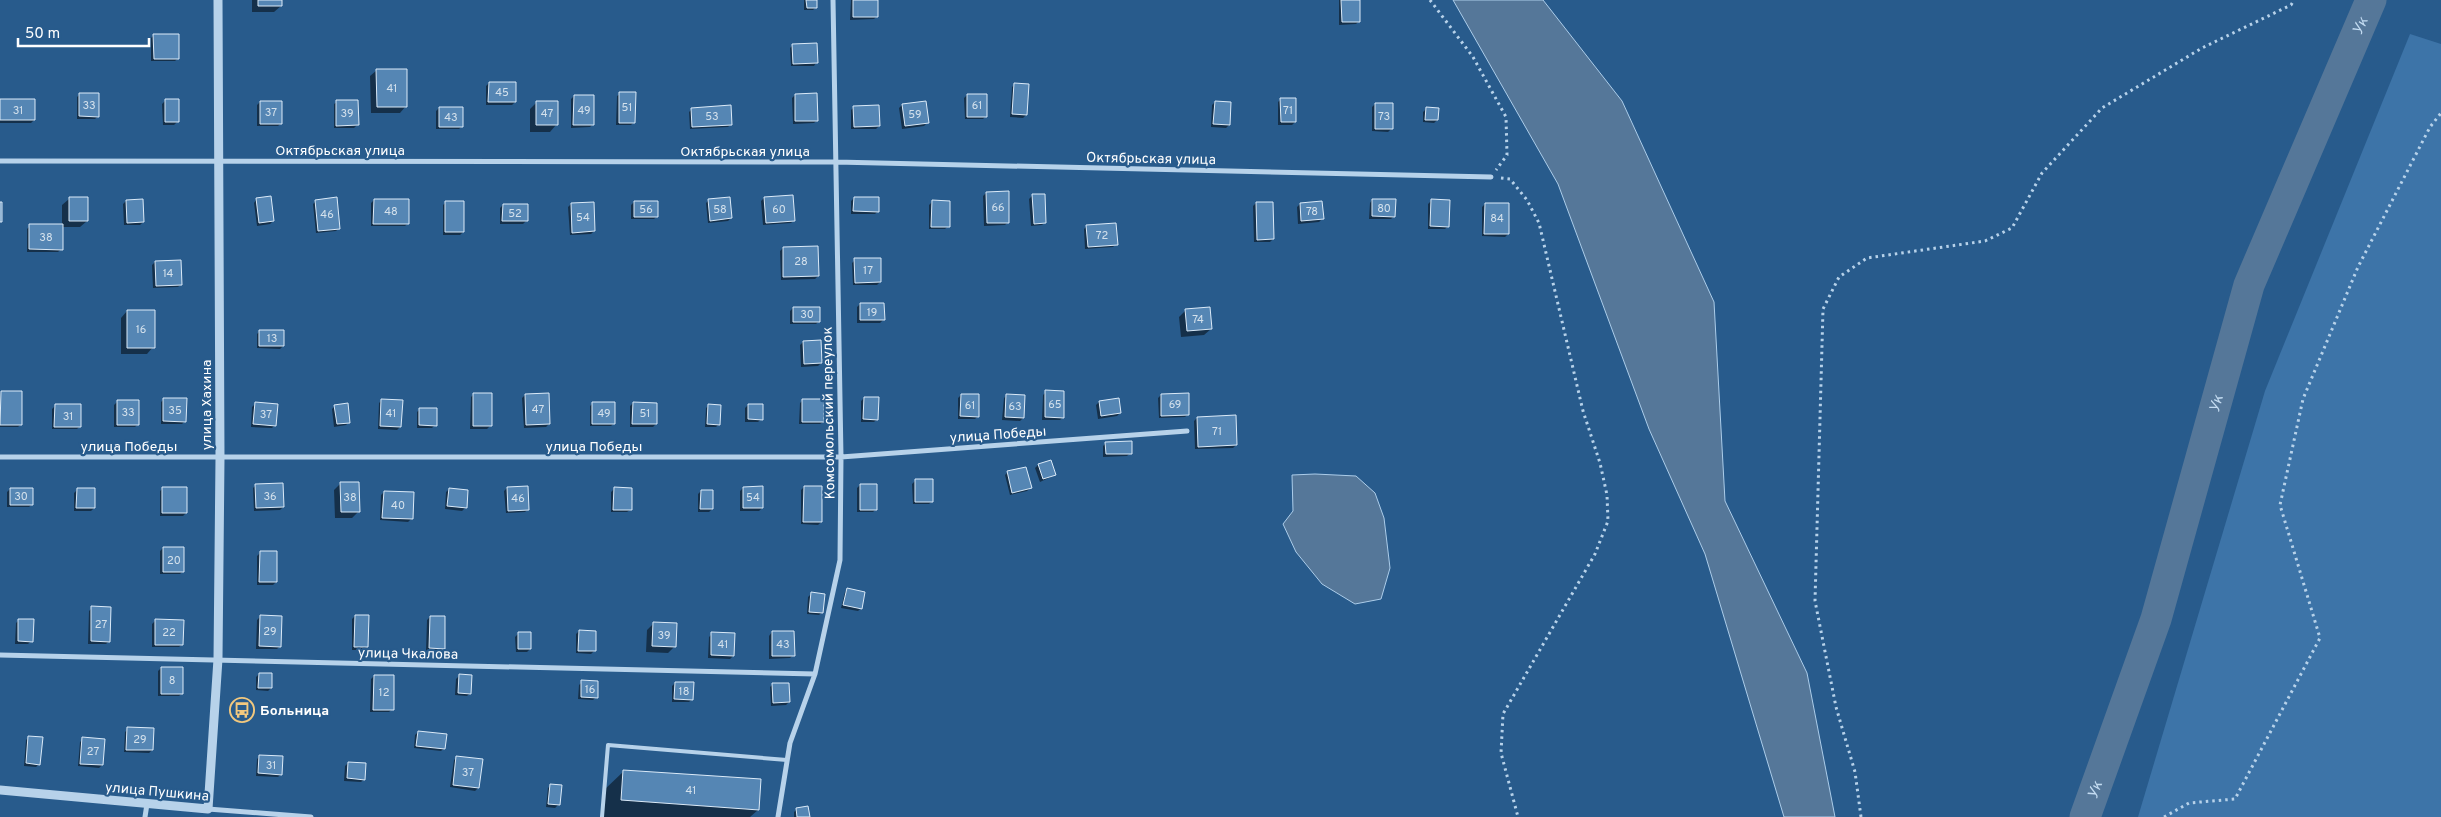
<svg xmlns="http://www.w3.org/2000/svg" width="2441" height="817" font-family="Overpass,sans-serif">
	<rect width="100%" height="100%" fill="#285b8c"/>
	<path fill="#3d74a8" d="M2410,34L2441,44V817H2138L2265,391Z"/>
	<path fill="#579" stroke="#accdea" d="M1453,0H1543L1622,101L1714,302L1725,501L1807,673L1835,817H1784L1705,554L1649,429L1558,184Z
		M1315,474L1356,476L1375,493L1384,518L1390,568L1381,599L1355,604L1322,584L1296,552L1283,524L1293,511L1292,475Z"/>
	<path fill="#0007" d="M252,0H281V6L274,12H252Z
		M804,0H816V7L813,10H804Z
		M851,0H877V16L874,19L850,20Z
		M1339,0H1359V21L1356,24L1339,25Z
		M154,35L178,58L175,61H151V38Z
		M793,45L816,63L814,66H791L790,48Z
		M377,70L406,106L400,113H371L370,76Z
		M489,83L515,102L512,105H486V86Z
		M1015,84L1026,115L1023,118L1010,117L1012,87Z
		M80,94L98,116L95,119H77V97Z
		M620,94L634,122L631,125H616L617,96Z
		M795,95L817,120L814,123L793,124L792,98Z
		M967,95L986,116L983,119H965L964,98Z
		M574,96L593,124L590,127L571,128V99Z
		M1281,99L1295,122L1292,125H1278V102Z
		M0,101L34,120L31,123H0Z
		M165,101L177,122L174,125H163L162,104Z
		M260,102L281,123L278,126H257V105Z
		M337,102L357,125L354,128H334V104Z
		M1215,102L1229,125L1226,128L1211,127L1212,105Z
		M536,103L556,125L550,132H530V109Z
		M1375,104L1391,129L1388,132L1372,131V107Z
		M902,105L927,123L924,126L902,129L899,108Z
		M854,107L879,126L876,129H851V110Z
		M439,108L462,126L459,129H436V111Z
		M692,109L731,124L728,127L690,129L689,112Z
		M1426,109L1437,120L1434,123L1423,122V112Z
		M986,193L1008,222L1005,225L984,226L983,196Z
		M1032,196L1045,222L1042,225L1031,226L1029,199Z
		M764,198L794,220L791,223L763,225L761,201Z
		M854,198L878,211L875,214H851V201Z
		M69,199L87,221L80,227H61V249L58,252H27V229L30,226H62V205Z
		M256,200L273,221L270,224L257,226L254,203Z
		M374,200L408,223L405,226H371V203Z
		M709,200L731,218L728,221L708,223L706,203Z
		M1372,200L1394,216L1391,219H1369L1370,203Z
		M126,201L143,222L140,225H124L123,204Z
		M316,201L339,228L336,231L316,233L313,204Z
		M1431,201L1448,226L1445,229H1428V204Z
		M446,202L463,232L460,235H443V205Z
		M634,202L657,216L654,219H631V205Z
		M932,202L948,226L945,229H929V205Z
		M1256,203L1273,239L1270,242H1254L1253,206Z
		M571,204L594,231L591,234L570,235L568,207Z
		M1300,204L1322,219L1319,222L1298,224L1297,207Z
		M1485,204L1508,234L1505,237L1482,236V207Z
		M503,205L526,221L523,224H500V208Z
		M1087,226L1116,244L1113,247L1085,249L1084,229Z
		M783,248L818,276L815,279L781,280L780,251Z
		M855,260L880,282L877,285H853L852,263Z
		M155,262L181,284L178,287L153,288L152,265Z
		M860,304L883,320L880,323H857V307Z
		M793,308L819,321L816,324H790V311Z
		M1186,310L1211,329L1204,335L1181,337L1179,317Z
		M127,311L153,347L147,354H121V318Z
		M260,331L283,346L280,349L257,348V334Z
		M803,342L821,363L818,366L801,367L800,345Z
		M1046,392L1063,417L1060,420H1042L1043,395Z
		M1,393L21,424L18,427H0Z
		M474,394L490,426L487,429H470L471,397Z
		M525,395L549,424L546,427L524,428L522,398Z
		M961,395L978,416L975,419H958V398Z
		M1007,395L1023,418L1020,421L1002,420L1004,398Z
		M1161,395L1188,414L1185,417L1159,418L1158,398Z
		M864,398L877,419L874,422H861V401Z
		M164,399L185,421L182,424H161V402Z
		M382,400L400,427L397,430L378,429L379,403Z
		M803,400L823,422L820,424H799L800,403Z
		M117,402L138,424L135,427H114V405Z
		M1099,402L1120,413L1117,416L1098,419L1096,405Z
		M593,403L614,423L611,426H590V406Z
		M633,403L656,424L653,427H630V406Z
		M255,404L275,425L272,428L251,427L252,407Z
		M709,405L719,424L716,427H705L706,408Z
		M748,405L761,419L758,422H745V408Z
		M55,406L80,426L77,429H52V409Z
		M335,406L349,422L346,425L334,427L332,409Z
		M420,409L435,425L432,428H417V412Z
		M1197,418L1236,445L1233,448L1195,449L1194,421Z
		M1106,443L1130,453L1127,456L1103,457V446Z
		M1038,465L1055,475L1040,482L1035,468Z
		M1008,472L1030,488L1027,491L1010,495L1005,475Z
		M915,481L932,501L929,504H913L912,484Z
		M341,483L359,511L352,518H335L334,490Z
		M256,485L283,507L280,510L254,511L253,488Z
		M860,485L876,509L873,512H857V488Z
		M804,487L821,522L818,525L801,524V490Z
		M163,488L186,513L183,516H160V491Z
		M507,488L528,509L525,512L506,513L504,491Z
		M743,488L762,508L759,511H740V491Z
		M10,489L32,504L29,507H7V492Z
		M449,489L465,508L462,511L445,509L446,492Z
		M614,489L630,510L627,512H611V492Z
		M77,490L94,508L91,511H74V493Z
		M701,491L712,509L709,512H698V494Z
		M384,492L411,519L408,522L380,520L381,495Z
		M163,548L183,571L180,574H160V551Z
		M260,553L276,582L273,585H257V556Z
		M848,589L861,608L858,611L841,608L845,592Z
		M811,594L822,612L819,615L807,614L808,597Z
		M92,608L109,641L106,644H88L89,611Z
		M355,616L367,647L364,650H352V619Z
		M260,617L280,646L277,649H256L257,620Z
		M430,617L443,648L440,651H426L427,620Z
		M19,620L31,641L28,644H15L16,623Z
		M155,621L182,644L179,647H152V624Z
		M654,623L674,647L668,653L646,652L647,630Z
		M579,631L594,651L591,654L576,653V634Z
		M772,632L793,655L790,658L769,659V636Z
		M518,634L530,649L527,652H516L515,637Z
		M712,634L733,656L730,659L708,658L709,637Z
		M161,668L182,693L179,696H158V671Z
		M259,674L271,688L268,691L256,690V677Z
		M374,676L392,709L389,712H370L371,679Z
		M459,676L470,693L467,696L455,695L456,679Z
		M582,682L596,697L593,700L578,699L579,685Z
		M675,683L692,699L689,702H672V686Z
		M773,684L789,702L786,705L771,706L770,687Z
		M128,729L152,750L149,753L124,752L125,732Z
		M418,732L444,748L441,751L414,748L415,735Z
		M29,737L39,764L36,767L24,766L26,740Z
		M83,739L102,765L99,768L78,766L80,742Z
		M260,756L281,774L278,777L256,776L257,759Z
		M457,757L478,788L475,791L450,787L454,760Z
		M348,763L364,779L361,782L344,781L345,766Z
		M624,771L758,810L750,817H603L604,790Z
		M551,785L558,805L555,808L546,807L548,788Z
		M797,809L808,817H794V812Z"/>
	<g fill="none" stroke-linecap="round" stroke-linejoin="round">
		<path stroke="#579" stroke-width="31" id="s1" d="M2085,817L2156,619L2249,285L2371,0"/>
	</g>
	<path fill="#5586b4" stroke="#dbeaf8" d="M258,0H282V6H258Z
		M806,0H817V8H807Z
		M853,0H878V17H853Z
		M1341,0H1360V22H1342Z
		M153,34H179V59H154Z
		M817,43L818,63L793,64L792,44Z
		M376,69H407V107H377Z
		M489,82H516V102H488Z
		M1014,83L1029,84L1027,115L1012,114Z
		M619,92H636L635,123H619Z
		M79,93H99V117L79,116Z
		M817,93L818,121H795V94Z
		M967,94H987V117H967Z
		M574,95H594V125H573Z
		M1280,98H1296V122H1281Z
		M0,99H35V120H0Z
		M165,99H179V122H165Z
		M336,100H358L359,125L336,126Z
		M260,101H282V124H260Z
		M536,101H558V125H536Z
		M926,101L929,123L905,126L902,104Z
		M1215,101L1231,102L1230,125L1213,124Z
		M1375,103H1393V129H1375Z
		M731,105L732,125L692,127L691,108Z
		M879,105L880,126L854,127L853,106Z
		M439,107H463V127H439Z
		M1426,107L1439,108L1438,120H1425Z
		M1009,191V223H987L986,192Z
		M1032,194H1045L1046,223L1034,224Z
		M793,195L795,221L766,223L764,197Z
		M271,196L274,221L259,223L256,198Z
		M69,197H88V221H69Z
		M337,197L340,229L318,231L315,200Z
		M730,197L732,218L710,221L708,199Z
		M854,197H879V212L853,211Z
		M143,199L144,222L127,223L126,200Z
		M374,199H409V224H373Z
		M1372,199H1396L1395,217L1372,216Z
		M1431,199L1450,200L1449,227L1430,226Z
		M932,200L950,201V227H931Z
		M445,201H464V232H445Z
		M634,201H658V217H634Z
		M1322,201L1324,219L1301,221L1300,203Z
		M0,202H2V222H0Z
		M594,202L595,231L572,233L571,203Z
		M1256,202H1273L1274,239L1257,240Z
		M1485,203H1509V234H1484Z
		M503,204H528V221H502Z
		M1116,223L1118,245L1088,247L1086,225Z
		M29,224H63V250L29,249Z
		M818,246L819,276L783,277V247Z
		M854,258H881V282L855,283Z
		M181,260L182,285L156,286L155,261Z
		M860,303H884L885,320H860Z
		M793,307H820V322H793Z
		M1210,307L1212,329L1187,331L1185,309Z
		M127,310H155V348H127Z
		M259,330H284V346H259Z
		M821,340L822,363L804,364L803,341Z
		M1045,390L1064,391V418L1045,417Z
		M1,391H22V425H0Z
		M473,393H492V426H473Z
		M549,393L550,424L526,425L525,394Z
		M1189,393V415L1161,416V394Z
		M961,394H979V417L960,416Z
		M1006,394L1025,395L1024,418L1005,417Z
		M864,397H879L878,420L863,419Z
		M163,398H187L186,422L163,421Z
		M1119,398L1121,413L1101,416L1099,401Z
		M381,399L403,400L401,427L380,426Z
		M802,399H824V422H802Z
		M117,400H139V425H117Z
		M255,402L278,404L276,426L253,424Z
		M592,402H615V424H592Z
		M633,402L657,403V424H632Z
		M348,403L350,423L337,424L334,405Z
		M55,404H81V427H54Z
		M708,404L721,405L720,425L707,424Z
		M748,404H763V420L748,419Z
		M419,408H437V426L419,425Z
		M1236,415L1237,445L1198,447L1197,417Z
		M1132,441V454H1106L1105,442Z
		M1051,460L1056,475L1043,479L1038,464Z
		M1026,467L1032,488L1012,493L1007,471Z
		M915,479H933V502H915Z
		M340,482H359L360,512H341Z
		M283,483L284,507L256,508L255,484Z
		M860,484H877V510H860Z
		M528,486L529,510L508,511L507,487Z
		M763,486V508H743V487Z
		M804,486H822V522H803Z
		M162,487H187V513H162Z
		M614,487L632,488V510H613Z
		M10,488H33V505H10Z
		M77,488H95V508H76Z
		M449,488L468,490L467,508L447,506Z
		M701,490H713V509H700Z
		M384,491L414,492L413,519L382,518Z
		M163,547H184V572H163Z
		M260,551H277V582H259Z
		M847,588L865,592L862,609L843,605Z
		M811,592L825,594L823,613L809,612Z
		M91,606L111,607L110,642L91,641Z
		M260,615L282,616L281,647L259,646Z
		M355,615H369L368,647H354Z
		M430,616H445V649L429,648Z
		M18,619H34L33,642L18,641Z
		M155,619L184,620L183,645H155Z
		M653,622L677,623L676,647L652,646Z
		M579,630L596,631V651H578Z
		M772,631H794L795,656H772Z
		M518,632H531V649H518Z
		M711,632L735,633L734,656L711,655Z
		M161,667H183V694H161Z
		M259,673H272V688H258Z
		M459,674L472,675L471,694L458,693Z
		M374,675H394V710H373Z
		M581,680L598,681V698L581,697Z
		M675,682H694L693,700L674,699Z
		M772,683H789L790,702L773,703Z
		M127,727L154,728L153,750H126Z
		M418,731L447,734L445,749L416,746Z
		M28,736L43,737L40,765L26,763Z
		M82,737L105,739L103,765L80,764Z
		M259,755L283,756L282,775L258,773Z
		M456,756L483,759L479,788L453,785Z
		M348,762L366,763L365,780L347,778Z
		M623,770L761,779L759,810L621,800Z
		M550,784L562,785L560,805L548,804Z
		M808,806L810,817H797L796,808Z"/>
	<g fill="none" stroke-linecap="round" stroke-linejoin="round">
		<path stroke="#b7d2ea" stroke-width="3" stroke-dasharray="2.5 4" stroke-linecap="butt" d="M1430,0L1473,57L1506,117L1507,155L1496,170
			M1501,178L1510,179L1527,200L1539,223L1583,411L1600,463L1607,495L1608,521L1595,554L1503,714L1501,753L1518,817
			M1861,817L1855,772L1836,707L1815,601L1823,309L1839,277L1867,258L1985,241L2012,228L2042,173L2102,108L2202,48L2291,5L2294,0
			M2164,817L2189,803L2235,799L2320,638L2280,505L2303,399L2358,267L2430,127L2441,113"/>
		<path stroke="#b7d2ea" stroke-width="4" d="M602,817L608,745L787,760"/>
		<path stroke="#b7d2ea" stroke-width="5" d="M0,161L836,162L1491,177
			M0,457H841L1187,431
			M0,655L815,674
			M208,809L311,817
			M145,817L147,804
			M778,817L790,743L815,674L840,560L841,457L833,0"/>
		<path stroke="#b7d2ea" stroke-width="9" d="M0,790L208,809L218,659L220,458L218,0"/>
	</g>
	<defs>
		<symbol id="bus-ring" viewBox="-11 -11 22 22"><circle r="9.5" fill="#285b8c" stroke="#f2c87e" stroke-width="1.5"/><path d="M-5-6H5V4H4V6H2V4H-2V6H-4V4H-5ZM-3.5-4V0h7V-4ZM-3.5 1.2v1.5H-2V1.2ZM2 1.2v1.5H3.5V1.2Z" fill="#f2c87e"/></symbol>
	</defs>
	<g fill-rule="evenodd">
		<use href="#bus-ring" x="228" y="696" width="28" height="28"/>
	</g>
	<g text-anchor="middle" stroke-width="4.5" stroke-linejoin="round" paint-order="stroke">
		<g font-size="11" fill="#d4e1ec">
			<text x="392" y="92">41</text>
			<text x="502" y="96">45</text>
			<text x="89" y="109">33</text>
			<text x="977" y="109">61</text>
			<text x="627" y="111">51</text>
			<text x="18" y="114">31</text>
			<text x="584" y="114">49</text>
			<text x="1288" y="114">71</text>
			<text x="271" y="116">37</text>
			<text x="347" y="117">39</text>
			<text x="547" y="117">47</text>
			<text x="915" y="118">59</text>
			<text x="712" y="120">53</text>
			<text x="1384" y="120">73</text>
			<text x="451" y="121">43</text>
			<text x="998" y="211">66</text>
			<text x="1384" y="212">80</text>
			<text x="646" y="213">56</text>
			<text x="720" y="213">58</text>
			<text x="779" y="213">60</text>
			<text x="391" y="215">48</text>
			<text x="1312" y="215">78</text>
			<text x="515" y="217">52</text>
			<text x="327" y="218">46</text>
			<text x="583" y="221">54</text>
			<text x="1497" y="222">84</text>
			<text x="1102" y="239">72</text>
			<text x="46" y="241">38</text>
			<text x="801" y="265">28</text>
			<text x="868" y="274">17</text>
			<text x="168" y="277">14</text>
			<text x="872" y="316">19</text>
			<text x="807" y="318">30</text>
			<text x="1198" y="323">74</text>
			<text x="141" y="333">16</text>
			<text x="272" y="342">13</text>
			<text x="1055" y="408">65</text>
			<text x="1175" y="408">69</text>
			<text x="970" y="409">61</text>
			<text x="1015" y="410">63</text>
			<text x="538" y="413">47</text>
			<text x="175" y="414">35</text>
			<text x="128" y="416">33</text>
			<text x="391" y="417">41</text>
			<text x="604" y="417">49</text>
			<text x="645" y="417">51</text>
			<text x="266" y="418">37</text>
			<text x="68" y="420">31</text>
			<text x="1217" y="435">71</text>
			<text x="21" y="500">30</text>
			<text x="270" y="500">36</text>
			<text x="350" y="501">38</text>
			<text x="753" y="501">54</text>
			<text x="518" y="502">46</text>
			<text x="398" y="509">40</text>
			<text x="174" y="564">20</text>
			<text x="101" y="628">27</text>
			<text x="270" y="635">29</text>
			<text x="169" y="636">22</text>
			<text x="664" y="639">39</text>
			<text x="723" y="648">41</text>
			<text x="783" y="648">43</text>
			<text x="172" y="684">8</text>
			<text x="590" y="693">16</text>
			<text x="684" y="695">18</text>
			<text x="384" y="696">12</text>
			<text x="140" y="743">29</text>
			<text x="93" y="755">27</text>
			<text x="271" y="769">31</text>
			<text x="468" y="776">37</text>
			<text x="691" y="794">41</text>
		</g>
		<g font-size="14" fill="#fff" stroke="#285b8c">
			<text x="340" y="155">Октябрьская улица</text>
			<text x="745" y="156">Октябрьская улица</text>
			<text transform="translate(1151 158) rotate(1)" y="5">Октябрьская улица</text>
			<text transform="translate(206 405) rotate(-90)" y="5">улица Хахина</text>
			<text transform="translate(828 413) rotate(-91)" y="5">Комсомольский переулок</text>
			<text transform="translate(998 434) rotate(-4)" y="5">улица Победы</text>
			<text x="129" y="451">улица Победы</text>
			<text x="594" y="451">улица Победы</text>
			<text transform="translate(408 653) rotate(1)" y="5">улица Чкалова</text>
			<text transform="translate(157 791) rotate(5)" y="5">улица Пушкина</text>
		</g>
		<g font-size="14" font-weight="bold" fill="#fff" stroke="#285b8c" text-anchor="start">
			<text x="260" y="715">Больница</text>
		</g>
		<g font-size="15" font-style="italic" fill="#c3dbf1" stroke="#285b8c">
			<text dy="5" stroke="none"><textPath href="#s1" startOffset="839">Ук</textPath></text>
			<text dy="5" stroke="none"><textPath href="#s1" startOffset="434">Ук</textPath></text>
			<text dy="5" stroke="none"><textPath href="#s1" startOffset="29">Ук</textPath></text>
		</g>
	</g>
	<path d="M18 38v8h131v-8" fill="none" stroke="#ffffff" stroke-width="2.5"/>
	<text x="25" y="38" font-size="15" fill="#ffffff" stroke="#285b8c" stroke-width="4" paint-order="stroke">50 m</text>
</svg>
